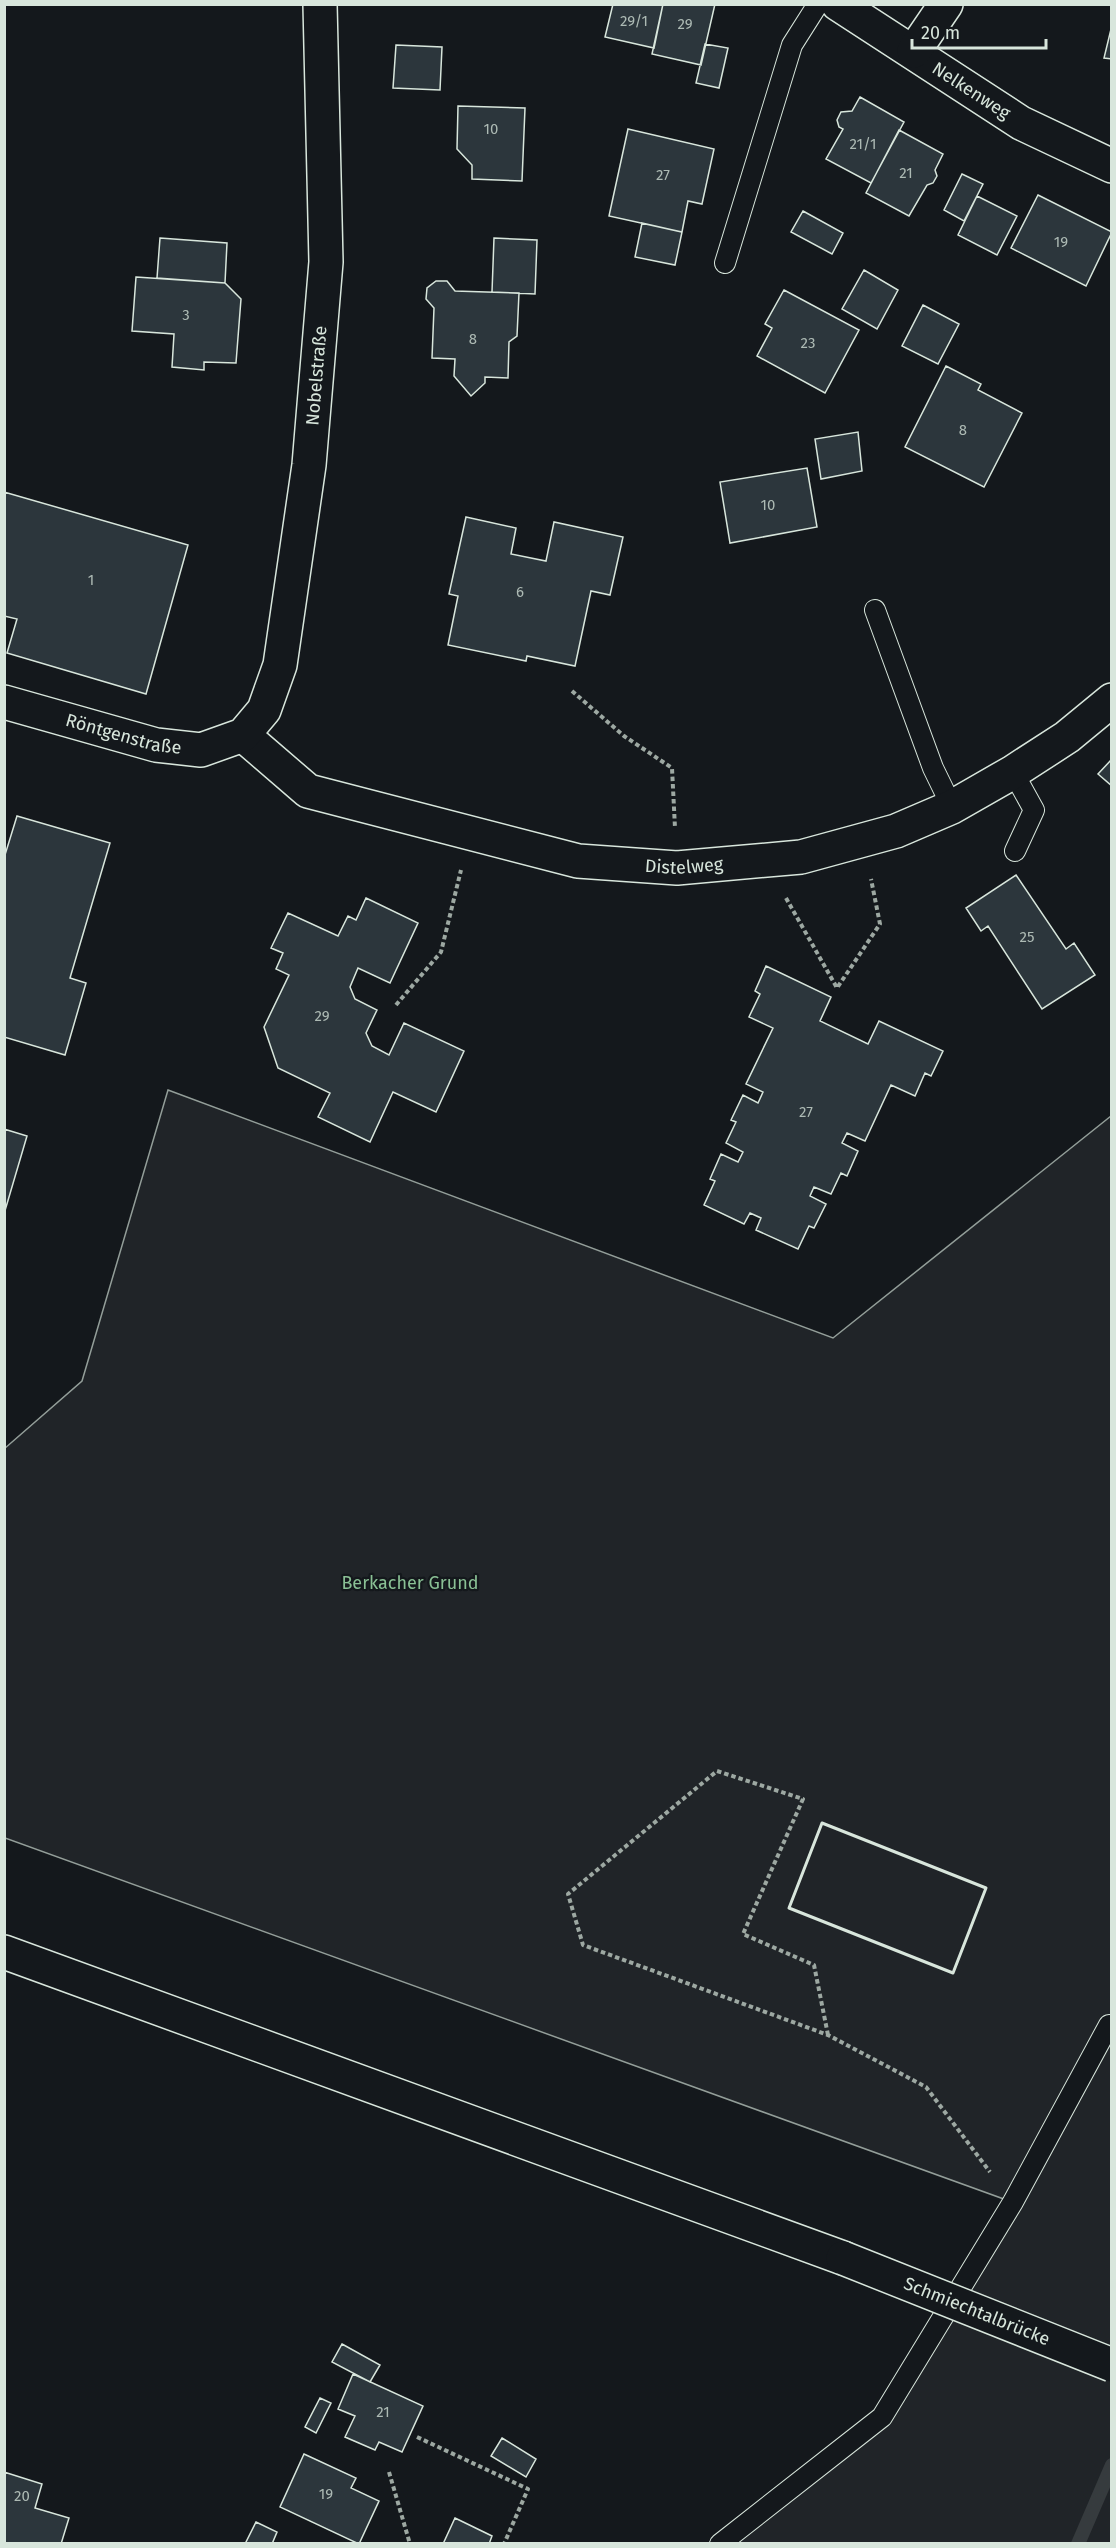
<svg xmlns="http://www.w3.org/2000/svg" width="1116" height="2548" font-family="'Fira Sans',sans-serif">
	<rect width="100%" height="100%" fill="#14181c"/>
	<path fill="#202428" stroke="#939e99" stroke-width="1.5" d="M168,1090L833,1338L1111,1116V2543H720L882,2417L1012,2202L5,1838L4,1449L82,1381Z"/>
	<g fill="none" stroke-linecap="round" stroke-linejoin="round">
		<path stroke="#363b3e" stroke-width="14" d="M1078,2544L1112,2465"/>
	</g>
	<path fill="#2c363c" stroke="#d8e6dc" stroke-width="1.5" d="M613,4H663L654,48L605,37Z
		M663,4H715L701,65L652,54Z
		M1112,25V59L1104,58Z
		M705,44L728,48L719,88L696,83Z
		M396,45L442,47L440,90L393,88Z
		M860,97L904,122L871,183L826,159L843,129L839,127L837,120L841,112L852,111Z
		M458,106L525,108L522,181L472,179V165L457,149Z
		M628,129L714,149L702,204L688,201L682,232L609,216Z
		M899,130L943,154L935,170L937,176L933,183L927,185L909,216L866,193Z
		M962,174L983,184L964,221L944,210Z
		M1038,195L1112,232L1086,286L1011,248Z
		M977,196L1017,216L997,255L958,235Z
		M803,211L843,233L832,254L791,232Z
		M642,223L682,232L675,265L635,257Z
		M160,238L227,243L225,283L157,278Z
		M494,238L537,240L535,294L492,292Z
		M864,270L898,290L877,329L842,309Z
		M136,277L225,283L241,299L236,363L204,362V370L172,367L174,334L132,331Z
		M436,281H447L455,291L519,293L517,336L509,342L508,378L485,377V383L471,396L454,376L455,359L432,358L434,308L426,299L427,288Z
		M784,290L859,330L825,393L757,356L772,328L765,324Z
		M923,305L959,324L938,364L902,346Z
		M946,366L981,384L978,390L1022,413L984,487L905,447Z
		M858,432L862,471L821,479L815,439Z
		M807,468L817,527L730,543L720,482Z
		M4,492L188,545L146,694L7,653L17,619L4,616Z
		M466,517L516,528L511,554L546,561L554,522L623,537L610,595L591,591L575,666L527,656L526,661L448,645L458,596L449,594Z
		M1112,759V786L1098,774Z
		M17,816L110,843L70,978L86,983L65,1055L4,1037V858Z
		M1016,875L1066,949L1074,943L1095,975L1042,1009L988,926L981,931L966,908Z
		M366,898L418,923L390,983L358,968L350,987L355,999L377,1010L366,1033L372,1046L389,1055L404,1023L464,1051L436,1112L393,1092L370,1142L318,1117L330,1093L278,1068L264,1027L289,975L276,969L283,953L271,948L288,913L338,936L348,916L356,920Z
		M766,966L831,997L820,1021L868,1044L879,1021L943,1051L931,1076L925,1073L915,1096L891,1085L865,1141L847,1133L842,1143L858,1151L847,1176L841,1173L831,1194L814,1187L810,1196L826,1204L814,1228L809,1226L798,1249L756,1230L761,1218L750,1213L744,1224L704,1205L715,1181L710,1179L721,1154L738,1162L743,1152L726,1143L736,1122L731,1120L743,1095L758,1103L763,1092L746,1084L773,1028L749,1017L760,994L755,991Z
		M4,1129L27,1136L4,1214Z
		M342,2344L380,2365L370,2382L332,2362Z
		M353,2374L423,2406L402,2452L379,2442L375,2450L345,2437L355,2416L338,2409Z
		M320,2398L331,2403L316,2433L305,2427Z
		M502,2438L536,2459L526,2477L491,2456Z
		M304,2454L356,2478L351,2488L379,2501L359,2544L280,2507Z
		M4,2472L42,2484L35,2508L69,2518L61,2544H4Z
		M455,2518L492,2536L489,2544H443Z
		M256,2522L277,2532L272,2544H245Z"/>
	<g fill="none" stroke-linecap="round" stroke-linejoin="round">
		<defs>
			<path id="service" d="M725,263L792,45L818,4
				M875,610L933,768L952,807
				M1013,772L1034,810L1015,851
				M720,2544L882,2417L1013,2202L1109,2025"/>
			<g id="minor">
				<path id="s1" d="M838,4L1021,123L1112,166"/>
				<path d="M914,51L946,4"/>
				<path id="s2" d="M243,735L308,791L578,861L677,868L801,857L896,831L952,807L1013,772L1067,737L1112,700"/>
			</g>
			<g id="tertiary">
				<path id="s3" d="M4,702L156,745L201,750L243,735L264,710L280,665L309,465L326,262L320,4"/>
			</g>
			<path id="primary" d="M4,1952L843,2258"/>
		</defs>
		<use href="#service" stroke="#d8e6dc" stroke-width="22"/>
		<use href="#minor" stroke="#d8e6dc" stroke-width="36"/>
		<use href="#tertiary" stroke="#d8e6dc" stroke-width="36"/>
		<use href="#primary" stroke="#d8e6dc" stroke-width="36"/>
		<path stroke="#9da8a2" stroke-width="4" stroke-dasharray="4.5 3" stroke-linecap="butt" d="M572,691L624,736L672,768L675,828
			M786,898L837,988L880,924L871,879
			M396,1005L441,952L461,870
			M828,2035L814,1965L743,1934L803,1799L717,1771L568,1894L583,1945L828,2035L926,2087L990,2172
			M417,2437L528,2489L504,2544
			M389,2472L410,2544"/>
		<use href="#service" stroke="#14181c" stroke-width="20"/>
		<use href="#minor" stroke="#14181c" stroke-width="33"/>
		<use href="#tertiary" stroke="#14181c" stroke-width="33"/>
		<use href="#primary" stroke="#14181c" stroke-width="33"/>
		<defs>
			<g id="primary-bridge">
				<path id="s4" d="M843,2258L1112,2365"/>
			</g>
		</defs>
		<use href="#primary-bridge" stroke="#d8e6dc" stroke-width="36" stroke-linecap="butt"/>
		<use href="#primary-bridge" stroke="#14181c" stroke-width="33"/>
		<path stroke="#d8e6dc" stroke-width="3" d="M822,1823L986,1888L953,1973L789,1908Z"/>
	</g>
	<g text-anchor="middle" stroke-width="4.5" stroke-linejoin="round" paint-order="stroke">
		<g font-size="15" fill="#adbab4">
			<text x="634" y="26">29/1</text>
			<text x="685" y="29">29</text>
			<text x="491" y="134">10</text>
			<text x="863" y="149">21/1</text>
			<text x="906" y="178">21</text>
			<text x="663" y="180">27</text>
			<text x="1061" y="247">19</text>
			<text x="186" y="320">3</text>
			<text x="473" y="344">8</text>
			<text x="808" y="348">23</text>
			<text x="963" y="435">8</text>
			<text x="768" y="510">10</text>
			<text x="91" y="585">1</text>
			<text x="520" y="597">6</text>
			<text x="1027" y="942">25</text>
			<text x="322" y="1021">29</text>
			<text x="806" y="1117">27</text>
			<text x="383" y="2417">21</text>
			<text x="326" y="2499">19</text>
			<text x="22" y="2501">20</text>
		</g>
		<g font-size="18" fill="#d8e6dc" stroke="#14181c">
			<text dy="6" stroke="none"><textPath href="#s1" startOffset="159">Nelkenweg</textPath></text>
			<text dy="6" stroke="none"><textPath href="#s3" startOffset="620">Nobelstraße</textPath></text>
			<text dy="6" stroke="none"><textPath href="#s3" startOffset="124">Röntgenstraße</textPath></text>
			<text dy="6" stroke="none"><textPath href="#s2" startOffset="471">Distelweg</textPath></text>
			<text dy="6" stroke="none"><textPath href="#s4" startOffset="144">Schmiechtalbrücke</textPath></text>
		</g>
		<g font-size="18" fill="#8ac095" stroke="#14181c">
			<text x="410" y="1589">Berkacher Grund</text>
		</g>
	</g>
	<rect width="1116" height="2548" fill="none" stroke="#d8e6dc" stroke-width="12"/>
	<path d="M912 39v9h134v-9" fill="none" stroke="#d8e6dc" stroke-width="3"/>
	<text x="921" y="39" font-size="18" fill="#d8e6dc" stroke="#14181c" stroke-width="4.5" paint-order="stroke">20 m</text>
</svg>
